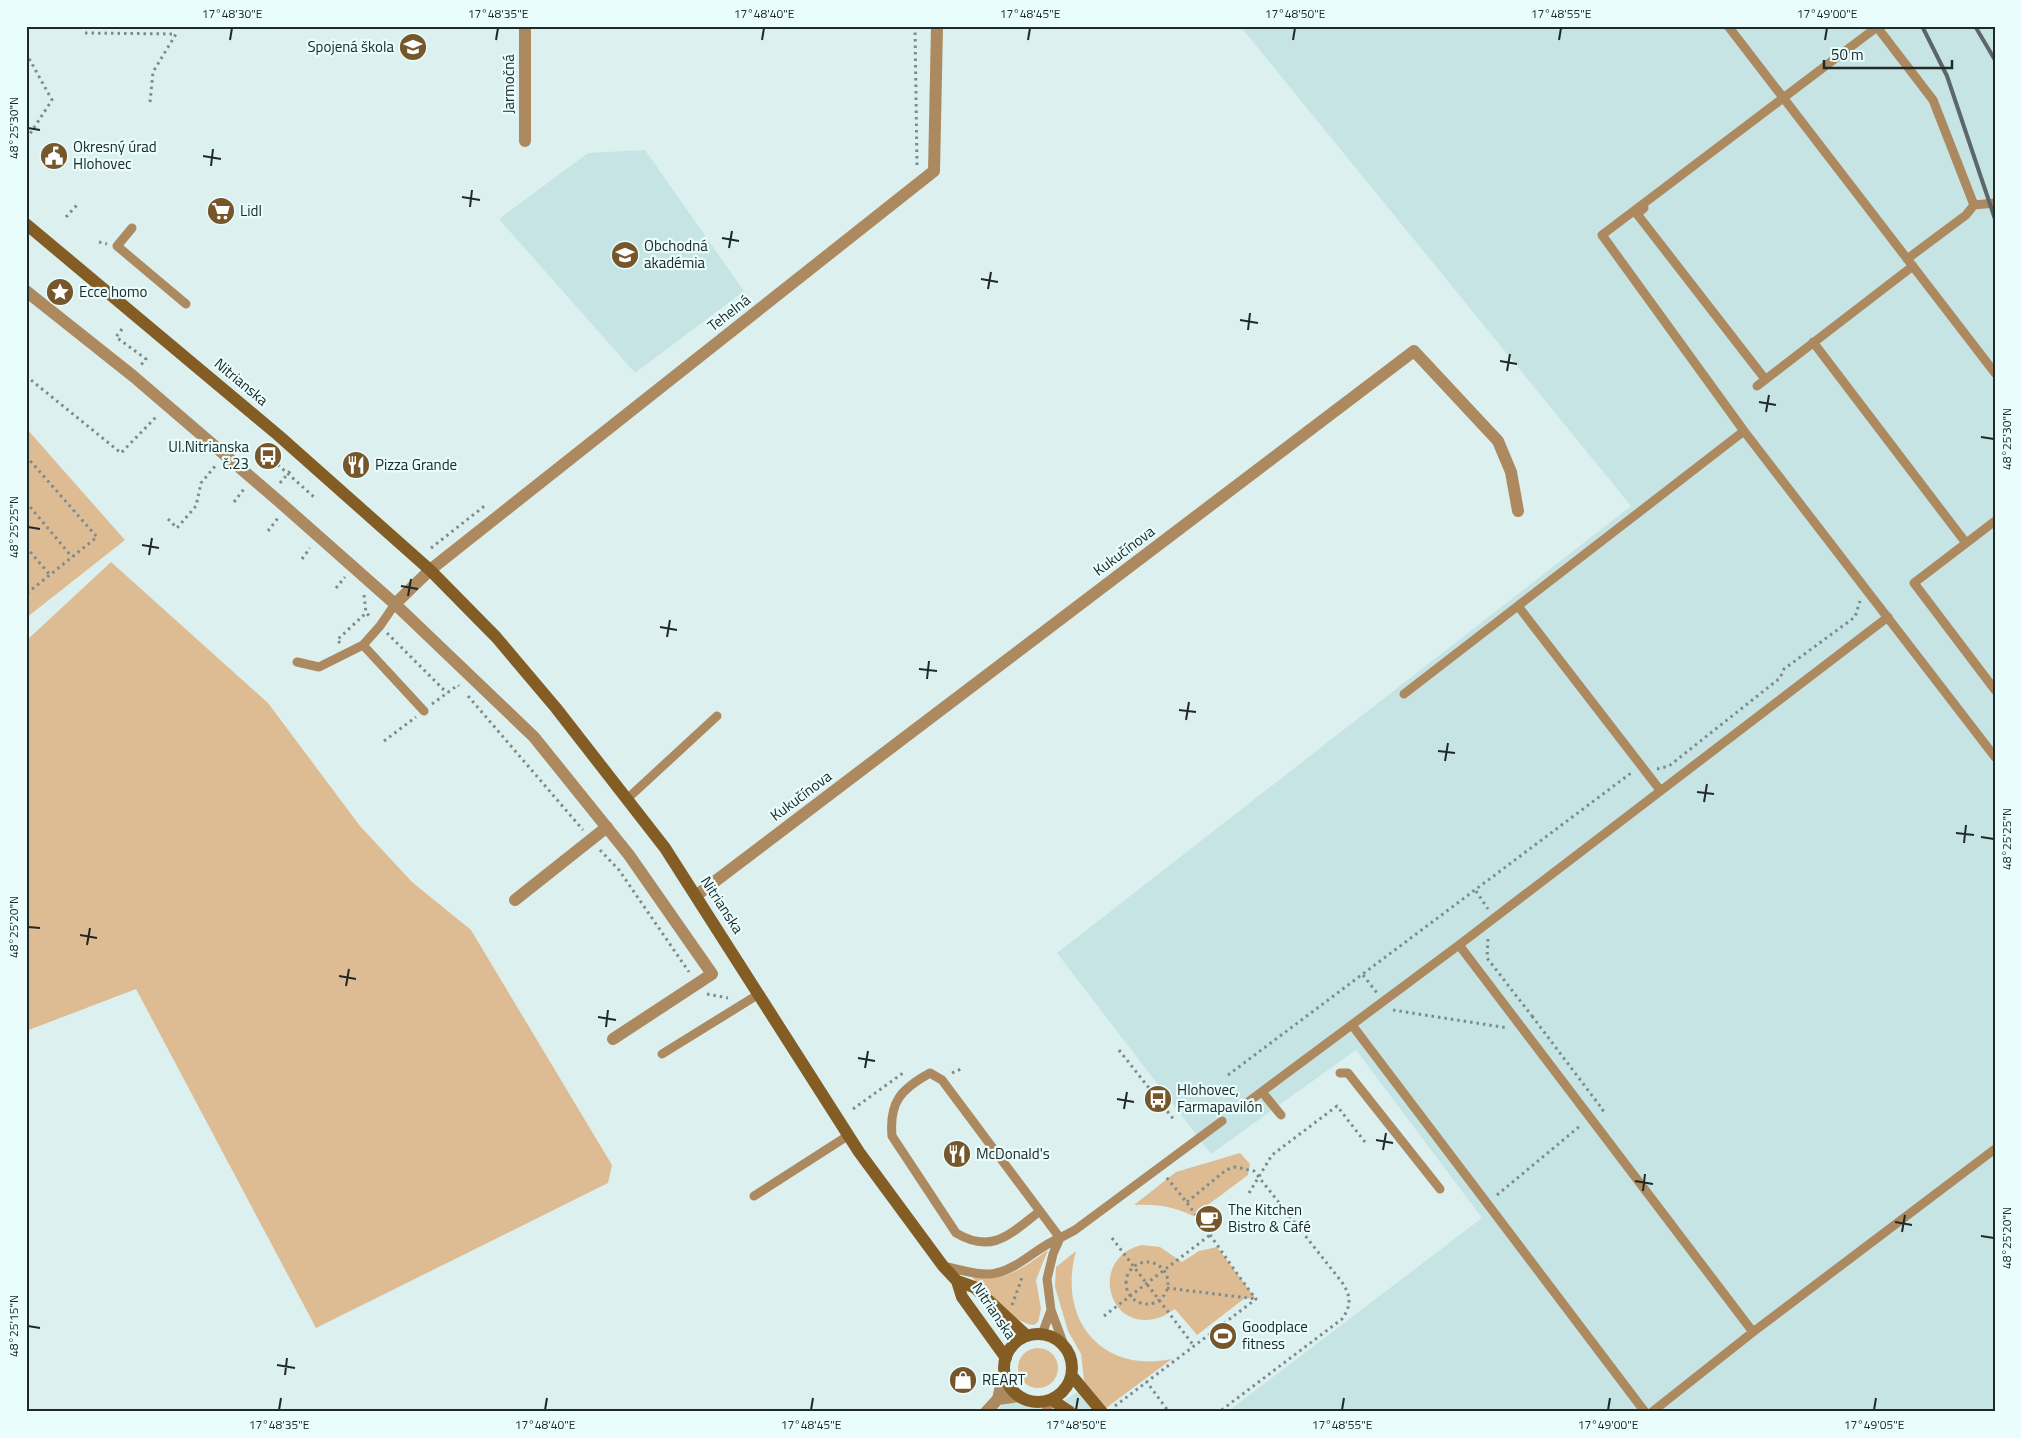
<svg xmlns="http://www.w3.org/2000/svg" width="2021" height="1438" font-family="'Titillium Web',sans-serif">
	<rect width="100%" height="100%" fill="#dcf0f0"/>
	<path fill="#c7e4e4" d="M1240,26H1995V1412H1227L1482,1218L1356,1050L1211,1154L1057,953L1631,506Z
		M645,150L744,291L635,373L499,219L588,153Z
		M1085,1388L1110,1412H994L1010,1399L1043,1408L1066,1399Z"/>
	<path fill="#ddbc93" d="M26,428L125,540L26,618Z
		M111,562L268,703L360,826L412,882L471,930L612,1165L608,1183L316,1328L136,989L26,1031V641Z
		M1240,1153L1250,1164L1248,1175L1193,1216C1173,1206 1156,1204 1134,1205L1176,1172Z
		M1142,1245L1160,1247L1182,1262L1199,1251L1217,1247L1256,1299L1245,1298L1197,1335L1175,1309C1168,1313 1162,1318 1154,1319C1106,1329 1090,1257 1142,1245Z
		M1048,1250L1036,1280L1041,1309L1038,1322L1034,1325C1013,1324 982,1291 970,1274C1005,1284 1021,1269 1048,1250Z
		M1076,1251C1057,1319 1101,1374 1172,1359L1106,1408L1085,1388L1081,1354L1068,1331L1055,1287L1056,1267Z
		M1018 1368a20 20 0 1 1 40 0a20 20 0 1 1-40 0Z"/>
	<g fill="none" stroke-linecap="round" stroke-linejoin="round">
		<path stroke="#7d8b8b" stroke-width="3" stroke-dasharray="2.5 4" stroke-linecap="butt" d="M915,26L917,166
			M85,33L176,34
			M26,53L52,100L26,140
			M150,102L153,72L176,34
			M66,217L77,205
			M99,242L107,244
			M122,329L116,337L146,359L141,365
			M26,376L121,453L158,415
			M26,456L97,537L26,594
			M268,456L314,497
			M280,483L291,470
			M26,502L72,557
			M234,502L244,489
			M168,519L177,528L196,506L201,483L216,465
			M268,531L278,518
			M26,547L50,575
			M431,548L487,504
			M302,559L310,548
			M336,588L345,577
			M364,595L366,613L372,618
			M387,633L447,693
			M340,643L337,640L366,613
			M468,696L583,830
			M432,704L458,685L459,686
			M384,741L416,717
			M1657,769L1669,766L1780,678L1784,669L1855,617L1860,601
			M600,850L619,870L689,972
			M1476,891L1488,909
			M1488,939L1487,958L1532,1016L1529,1018
			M1363,975L1377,993
			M707,994L728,998
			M1393,1010L1508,1028
			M1532,1016L1603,1110L1600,1112
			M1119,1050L1175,1121
			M952,1073L961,1069
			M1228,1075L1631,773
			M853,1109L903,1073
			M1249,1193L1272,1155L1337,1106L1365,1142
			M1497,1195L1580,1126
			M1187,1202L1226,1170L1235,1167L1254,1171L1341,1281C1351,1295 1352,1305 1342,1319L1219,1412
			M1112,1238L1194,1346
			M1126 1283a21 21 0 1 1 42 0a21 21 0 1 1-42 0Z
			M1167,1288L1256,1299
			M1012,1305L1023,1275
			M1104,1316L1210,1235
			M1146,1381L1169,1412
			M1115,1406L1256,1299C1225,1259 1199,1215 1166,1177"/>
		<path stroke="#ac895e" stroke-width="9" d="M1728,26L1995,373
			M1974,205L1995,203
			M1644,208L1637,214L1765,379
			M132,228L117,246L186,304
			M1907,259L1966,215L1974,205L1933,100L1877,27L1602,235L1744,431L1995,757
			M1813,342L1966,543
			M1757,386L1913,266
			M1995,521L1914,583L1995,690
			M395,604L380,626L363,645L424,711
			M1518,606L1660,790
			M297,662L319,667L363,645
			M1404,694L1744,431
			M627,799L717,716
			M1459,945L1753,1332
			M1352,1025L1645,1412
			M662,1054L759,994
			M1340,1073H1348L1440,1189
			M1262,1092L1281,1115
			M1240,1108L1459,945L1888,617
			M754,1196L849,1135
			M943,1266C958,1269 981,1277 996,1273C1020,1268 1038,1246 1060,1238L942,1080L930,1073C901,1089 889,1102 892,1136L956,1233C993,1255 1011,1233 1040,1211
			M1042,1334L1051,1310
			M1064,1345L1051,1310L1047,1279L1053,1254L1060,1238L1075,1230L1222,1121
			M1044,1402L1049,1412
			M1652,1412L1753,1332L1995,1149"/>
		<path stroke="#ac895e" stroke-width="12" d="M525,141V26
			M26,291L133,376L282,504L395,604L534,737L629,855L712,974L613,1039
			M395,604L430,570L934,171L937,26
			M697,895L1414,351L1498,441L1511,472L1518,511
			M515,900L607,827
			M998,1399L1019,1396
			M986,1412L998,1399L1004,1373"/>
		<path stroke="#845d25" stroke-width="12" d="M26,224L278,435L430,570L496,637L556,708L665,848L859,1152L943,1266L957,1281L962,1297L1006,1358
			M957,1281L974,1287L1027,1336
			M1004 1368a34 34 0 1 1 68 0a34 34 0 1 1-68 0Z
			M1072,1376L1102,1412
			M1052,1400L1070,1412"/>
		<path stroke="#5c6868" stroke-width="4" d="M1922,26L1947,76L1995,219
			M1975,26L1995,60"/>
	</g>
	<path fill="none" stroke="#202828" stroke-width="2" d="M230,40L232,28M496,40L498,28M762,40L764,28M1028,40L1030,28M1293,40L1295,28M1559,40L1561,28M1825,40L1827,28M28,128L40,130M203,156L221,159M211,166L213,149M462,197L480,200M470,207L472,190M722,238L739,241M729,248L732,231M981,279L998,282M988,289L991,272M1240,320L1258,323M1248,330L1250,313M1500,361L1517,364M1507,371L1510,354M1759,402L1776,405M1766,412L1769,395M1981,437L1994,439M28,527L40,529M142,545L159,548M149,555L152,538M401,586L418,589M408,596L411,579M660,627L677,630M667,637L670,620M919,669L937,671M927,679L929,661M1179,710L1196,712M1186,720L1189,702M1438,751L1455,753M1445,761L1448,743M1697,792L1714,794M1704,802L1707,784M1956,833L1974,835M1981,837L1994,839M1964,843L1966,825M28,927L40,928M80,935L97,938M87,945L90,928M339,976L356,979M346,986L349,969M598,1017L616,1020M606,1027L608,1010M858,1058L875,1061M865,1068L868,1051M1117,1099L1134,1102M1124,1109L1127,1092M1376,1140L1393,1143M1383,1150L1386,1133M1635,1181L1653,1184M1643,1191L1645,1174M1895,1222L1912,1225M1902,1232L1905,1215M1981,1236L1994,1238M28,1326L40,1328M277,1365L295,1368M285,1375L287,1358M279,1410L281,1398M545,1410L547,1398M811,1410L813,1398M1076,1410L1078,1398M1342,1410L1344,1398M1608,1410L1610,1398M1874,1410L1876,1398"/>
	<defs>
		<symbol id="school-disc" viewBox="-11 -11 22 22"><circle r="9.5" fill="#76572c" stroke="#e9fdfd"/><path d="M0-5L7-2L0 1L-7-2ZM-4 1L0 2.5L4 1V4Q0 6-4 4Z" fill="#fff"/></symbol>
		<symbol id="civic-disc" viewBox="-11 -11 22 22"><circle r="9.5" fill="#76572c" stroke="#e9fdfd"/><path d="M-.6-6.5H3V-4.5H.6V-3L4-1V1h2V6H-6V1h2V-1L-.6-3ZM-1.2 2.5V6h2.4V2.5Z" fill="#fff"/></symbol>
		<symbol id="supermarket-disc" viewBox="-11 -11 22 22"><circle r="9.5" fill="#76572c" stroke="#e9fdfd"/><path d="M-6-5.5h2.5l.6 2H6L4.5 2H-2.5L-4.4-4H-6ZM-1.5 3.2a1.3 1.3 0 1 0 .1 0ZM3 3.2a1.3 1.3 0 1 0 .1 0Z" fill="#fff"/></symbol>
		<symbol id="sight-disc" viewBox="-11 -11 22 22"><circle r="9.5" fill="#76572c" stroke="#e9fdfd"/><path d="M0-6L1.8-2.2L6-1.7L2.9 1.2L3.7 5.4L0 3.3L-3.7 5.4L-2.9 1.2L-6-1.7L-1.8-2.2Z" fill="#fff"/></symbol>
		<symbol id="bus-disc" viewBox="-11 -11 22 22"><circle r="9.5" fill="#76572c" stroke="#e9fdfd"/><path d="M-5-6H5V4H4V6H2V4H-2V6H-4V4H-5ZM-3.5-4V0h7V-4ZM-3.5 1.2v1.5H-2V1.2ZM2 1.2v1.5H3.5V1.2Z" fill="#fff"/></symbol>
		<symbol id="restaurant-disc" viewBox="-11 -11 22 22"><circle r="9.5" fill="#76572c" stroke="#e9fdfd"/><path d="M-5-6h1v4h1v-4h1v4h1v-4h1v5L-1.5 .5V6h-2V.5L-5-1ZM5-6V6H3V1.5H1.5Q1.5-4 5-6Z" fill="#fff"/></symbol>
		<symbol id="cafe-disc" viewBox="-11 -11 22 22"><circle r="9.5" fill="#76572c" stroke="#e9fdfd"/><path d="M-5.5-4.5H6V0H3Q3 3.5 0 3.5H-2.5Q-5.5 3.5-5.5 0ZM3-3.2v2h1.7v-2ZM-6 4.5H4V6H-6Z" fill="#fff"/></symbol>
		<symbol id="stadium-disc" viewBox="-11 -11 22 22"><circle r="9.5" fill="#76572c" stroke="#e9fdfd"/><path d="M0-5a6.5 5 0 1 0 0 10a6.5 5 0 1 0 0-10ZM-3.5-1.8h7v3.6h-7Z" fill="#fff"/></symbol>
		<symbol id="shop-disc" viewBox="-11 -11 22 22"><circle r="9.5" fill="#76572c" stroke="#e9fdfd"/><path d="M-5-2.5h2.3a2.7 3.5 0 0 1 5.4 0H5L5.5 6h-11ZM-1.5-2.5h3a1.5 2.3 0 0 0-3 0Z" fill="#fff"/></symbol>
	</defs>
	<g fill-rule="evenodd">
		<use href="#school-disc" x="397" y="31" width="32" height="32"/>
		<use href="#civic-disc" x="38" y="140" width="32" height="32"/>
		<use href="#supermarket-disc" x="205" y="195" width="32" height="32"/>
		<use href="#school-disc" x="609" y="239" width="32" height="32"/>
		<use href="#sight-disc" x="44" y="276" width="32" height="32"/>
		<use href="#bus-disc" x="252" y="440" width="32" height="32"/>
		<use href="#restaurant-disc" x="340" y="449" width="32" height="32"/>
		<use href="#bus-disc" x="1142" y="1083" width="32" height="32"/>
		<use href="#restaurant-disc" x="941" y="1138" width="32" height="32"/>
		<use href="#cafe-disc" x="1193" y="1203" width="32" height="32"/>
		<use href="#stadium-disc" x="1207" y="1320" width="32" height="32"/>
		<use href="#shop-disc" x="947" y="1364" width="32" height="32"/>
	</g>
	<g text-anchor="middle" stroke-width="4.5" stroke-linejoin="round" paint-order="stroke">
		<g font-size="15" fill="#202828" stroke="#e9fdfd" text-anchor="start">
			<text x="394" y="52" text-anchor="end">Spojená škola</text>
			<text x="73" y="152">Okresný úrad<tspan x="73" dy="17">Hlohovec</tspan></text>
			<text x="240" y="216">Lidl</text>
			<text x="644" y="251">Obchodná<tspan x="644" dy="17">akadémia</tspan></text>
			<text x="79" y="297">Ecce homo</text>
			<text x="249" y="452" text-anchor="end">Ul.Nitrianska<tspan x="249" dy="17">č.23</tspan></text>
			<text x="375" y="470">Pizza Grande</text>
			<text x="1177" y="1095">Hlohovec,<tspan x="1177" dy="17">Farmapavilón</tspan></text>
			<text x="976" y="1159">McDonald's</text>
			<text x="1228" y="1215">The Kitchen<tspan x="1228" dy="17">Bistro &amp; Café</tspan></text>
			<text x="1242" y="1332">Goodplace<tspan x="1242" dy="17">fitness</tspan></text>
			<text x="982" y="1385">REART</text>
		</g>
		<g font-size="15" fill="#202828" stroke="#e9fdfd">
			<text transform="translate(509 84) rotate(-90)" y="5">Jarmočná</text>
			<text transform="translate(729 313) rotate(-38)" y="5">Tehelná</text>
			<text transform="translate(241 382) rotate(40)" y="5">Nitrianska</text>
			<text transform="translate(1124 551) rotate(-37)" y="5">Kukučínova</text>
			<text transform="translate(801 796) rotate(-37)" y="5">Kukučínova</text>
			<text transform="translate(722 905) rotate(57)" y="5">Nitrianska</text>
			<text transform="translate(994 1311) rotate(56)" y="5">Nitrianska</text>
		</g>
	</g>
	<rect width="2021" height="1438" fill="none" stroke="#e9fdfd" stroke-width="55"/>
	<path d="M1824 60v8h128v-8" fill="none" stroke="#202828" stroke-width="2.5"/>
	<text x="1831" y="60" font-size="15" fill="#202828" stroke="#e9fdfd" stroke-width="4" paint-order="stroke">50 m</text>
	<rect x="28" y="28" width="1966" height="1382" fill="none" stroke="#202828" stroke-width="2"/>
	<g font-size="12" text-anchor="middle" fill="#202828">
		<text x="232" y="18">17°48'30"E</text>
		<text x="498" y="18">17°48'35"E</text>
		<text x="764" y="18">17°48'40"E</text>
		<text x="1030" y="18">17°48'45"E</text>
		<text x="1295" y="18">17°48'50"E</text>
		<text x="1561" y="18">17°48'55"E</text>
		<text x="1827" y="18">17°49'00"E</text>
		<text transform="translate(14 128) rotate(-90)" y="4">48°25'30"N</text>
		<text transform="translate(2007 439) rotate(-90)" y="4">48°25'30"N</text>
		<text transform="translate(14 527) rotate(-90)" y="4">48°25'25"N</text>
		<text transform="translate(2007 839) rotate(-90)" y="4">48°25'25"N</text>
		<text transform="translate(14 927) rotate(-90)" y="4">48°25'20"N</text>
		<text transform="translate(2007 1238) rotate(-90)" y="4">48°25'20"N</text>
		<text transform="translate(14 1326) rotate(-90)" y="4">48°25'15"N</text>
		<text x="279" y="1429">17°48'35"E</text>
		<text x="545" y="1429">17°48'40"E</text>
		<text x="811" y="1429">17°48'45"E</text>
		<text x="1076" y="1429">17°48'50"E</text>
		<text x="1342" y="1429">17°48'55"E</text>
		<text x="1608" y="1429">17°49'00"E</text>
		<text x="1874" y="1429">17°49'05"E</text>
	</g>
</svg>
